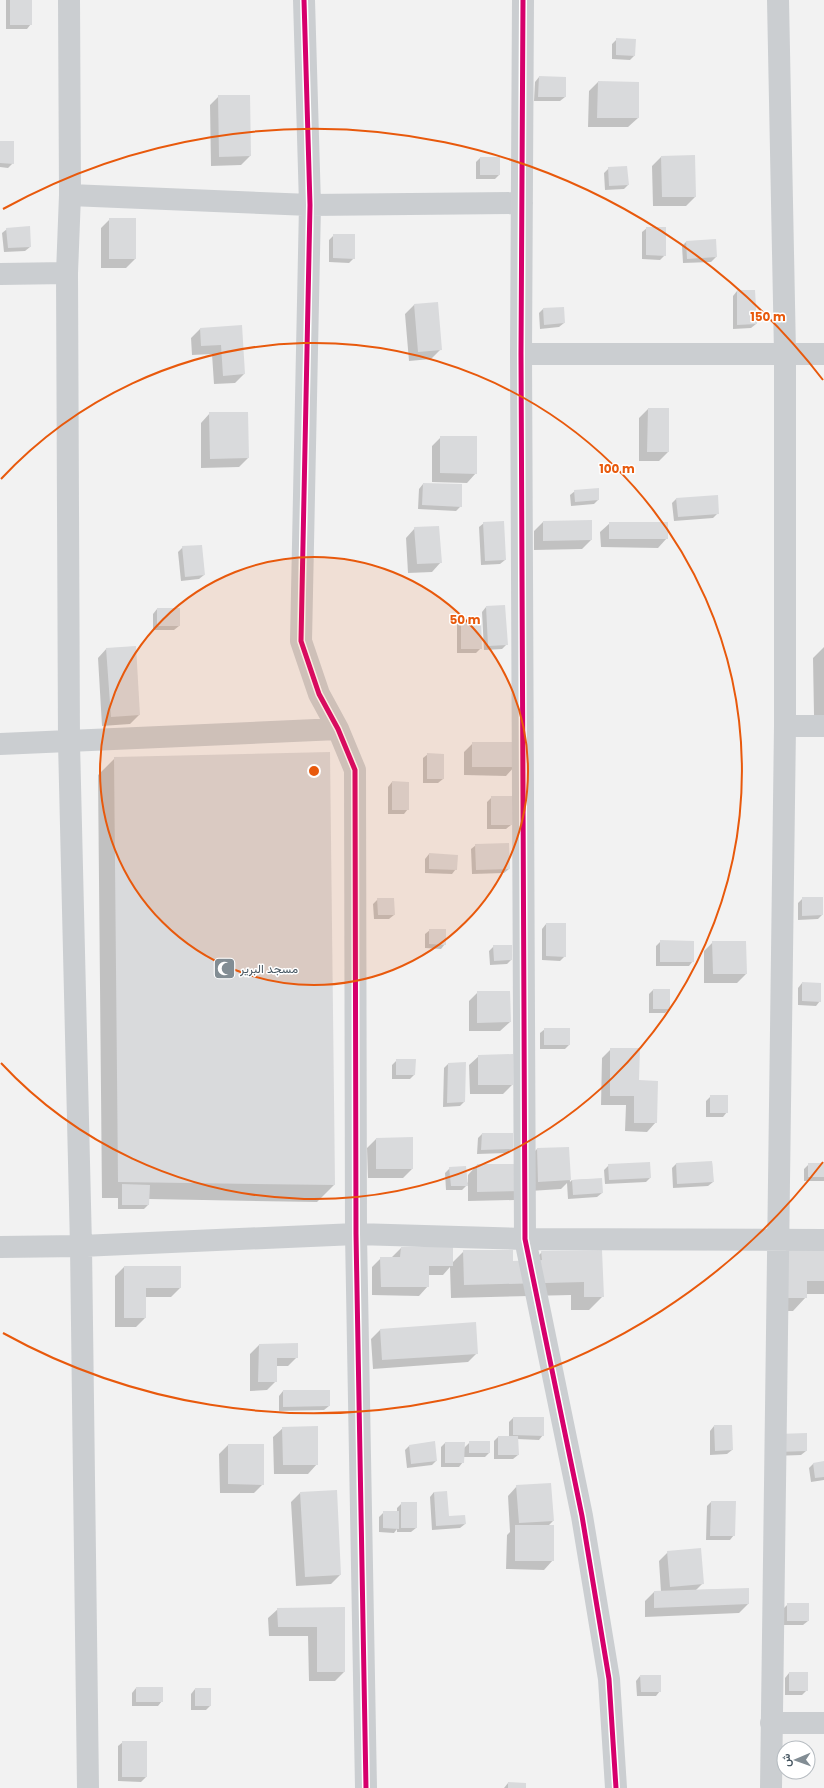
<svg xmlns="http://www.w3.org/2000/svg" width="824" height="1788" font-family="Poppins,Vazirmatn,sans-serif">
	<rect width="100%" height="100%" fill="#f2f2f2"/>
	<path fill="#0003" d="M6,0H31V24L27,29H6Z
		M617,39L634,56L630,60L612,59V44Z
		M539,77L565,97L560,101H534L535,82Z
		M598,82L638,83V118L628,127H588L589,91Z
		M219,96L250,156L241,165L211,166L210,105Z
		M0,142L13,163L8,168L0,167Z
		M661,157L695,197L686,206H653L652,166Z
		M480,158L499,175L495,179H476V162Z
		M609,168L628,185L624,189L605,190L604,173Z
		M110,219L135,259L126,268H101V228Z
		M647,228L665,255L660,260L642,259V232Z
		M7,229L30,247L25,251L4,252L2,233Z
		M334,235L354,258L349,263L329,262V240Z
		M715,240L716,257L711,262L683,263L682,246L686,242Z
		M737,291H754L756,324L751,328L733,329V296Z
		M437,303L441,349L431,359L409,361L405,314L414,305Z
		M543,309L564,323L559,327L540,329L539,313Z
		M241,326L244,374L235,383L214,384L212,354L192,355L191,338L200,329Z
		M648,409H668V452L659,461H639V418Z
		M210,413L248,458L239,467L201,468V423Z
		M441,437L476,473L467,483L432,482V446Z
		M423,484L461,506L456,511L418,509L419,489Z
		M575,491L598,500L594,504L571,506L570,495Z
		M676,499L718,513L713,518L674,521L672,503Z
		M543,522L591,540L582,549L534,550V531Z
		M484,523L505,560L500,564L481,565L479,527Z
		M610,523L667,538L658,548L601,547L600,532Z
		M415,528L441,562L432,572L408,573L406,538Z
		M183,547L204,575L199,579L181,581L178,552Z
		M486,607L507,644L502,649L484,650L482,612Z
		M157,609H179V626L174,630H153V614Z
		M480,619L481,648L476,653H457V624L461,620Z
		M824,647V715H814L813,658Z
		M107,648L139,715L130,724L102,726L98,658Z
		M473,743L515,766L506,776L464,775V752Z
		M428,754L443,755V779L438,783H423V758Z
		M115,758L334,1185L317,1202L149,1199L148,1205L144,1209H118V1198H102L98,775Z
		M392,782L408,809L404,814H388V787Z
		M492,797L511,825L506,829H487V802Z
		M476,845L509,869L504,873L472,874L471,849Z
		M429,854L456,869L452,874L425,873V859Z
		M803,898L822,915L818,919L798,920V903Z
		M378,899L394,915L389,919H374L373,904Z
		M546,924L565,956L560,961L542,960V929Z
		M430,930L445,944L441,949L425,948V934Z
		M661,941L693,961L689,966H656V946Z
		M713,942L746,974L737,983H704V951Z
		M494,946L511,960L507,964L490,965L489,951Z
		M802,983L820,1001L816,1006L798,1005V988Z
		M653,990L669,1009L665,1013H649V994Z
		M478,992L510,1022L500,1031H469V1001Z
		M545,1029H569V1045L565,1049H540V1033Z
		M611,1049L638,1081L656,1122L647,1132L625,1131L626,1105H601L602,1058Z
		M479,1056L512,1085L503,1094H470L469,1065Z
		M397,1060L414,1075L410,1079H392V1065Z
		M448,1064L464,1102L460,1106L443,1107L444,1068Z
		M711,1096L727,1112L723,1117H706V1101Z
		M482,1134L512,1149L507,1153L477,1154L478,1138Z
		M376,1139L412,1169L403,1178H368L367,1148Z
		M568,1148L570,1182L572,1180L601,1179L602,1193L597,1197L568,1199L567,1183L561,1189L530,1191L528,1158L537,1149Z
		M712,1162L713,1182L708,1186L673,1188L672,1168L676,1164Z
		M809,1164H824V1181H804V1169Z
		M477,1165H524L514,1200L468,1201V1184L462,1190H446L445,1173L450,1168L468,1183V1175Z
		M609,1165L650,1178L646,1182L605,1184L604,1170Z
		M401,1248L452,1263L464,1251L512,1262L533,1261L542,1252L601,1251L603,1296L589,1310H571V1295L451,1298L450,1267L443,1275H428V1286L419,1296L372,1295V1267L381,1258L392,1257Z
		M824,1251V1294H806V1297L793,1311H773Z
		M124,1267L180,1288L171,1297H145V1318L136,1327H115V1276Z
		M380,1330L477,1353L468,1362L373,1369L371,1339Z
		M297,1344V1357L288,1366H276V1381L267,1390L250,1391V1354L259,1345Z
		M283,1391L329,1406L324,1410L279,1411V1396Z
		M513,1418L543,1435L539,1440L517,1439L518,1455L513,1459H494V1441L498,1437H509V1422Z
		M714,1426L732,1450L727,1454L710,1455V1431Z
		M283,1428L317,1464L308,1474H274L273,1437Z
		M806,1434V1451L801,1455L773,1456Z
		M470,1442L489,1453L485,1457H463V1462L459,1467H441V1447L445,1443L464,1448Z
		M228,1445L263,1484L254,1493H220L219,1454Z
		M409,1446L436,1461L432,1465L407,1468L405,1450Z
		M824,1462V1480L811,1482L809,1468L813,1464Z
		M517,1486L553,1521L548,1526L553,1560L544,1570L506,1569L507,1535L510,1532L508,1496Z
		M434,1492L448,1517L465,1524L460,1528L432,1530L430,1497Z
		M300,1493L340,1575L331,1584L296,1586L291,1502Z
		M711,1502L734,1535L730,1540H706L707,1506Z
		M402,1503L416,1528L411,1532H397V1529L394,1533L379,1532V1517L384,1512H397V1508Z
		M668,1552L703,1583L696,1590L748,1589V1604L739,1613L645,1617V1601L654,1592H661L659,1561Z
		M788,1604L808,1621L803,1625H783V1609Z
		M344,1608V1672L335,1681H309L308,1636H269L268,1618L278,1609Z
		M789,1673L807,1690L802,1695H785V1678Z
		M640,1676L660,1691L656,1696H637L636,1681Z
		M136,1688H162V1701L158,1706H132V1693Z
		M195,1689L210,1706L206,1710H191V1694Z
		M123,1742H146V1777L141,1782L118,1781V1746Z
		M508,1783L525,1788H504Z"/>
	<path fill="#d9dadc" d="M10,0H32V25H10Z
		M616,38L636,39L635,56L616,55Z
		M539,76L566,77V97H538Z
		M598,81L639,82V118H597Z
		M218,95H250L251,156L219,157Z
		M0,141H14V164L0,163Z
		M695,155L696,197H662L661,156Z
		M480,157H500V175H480Z
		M627,166L629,185L609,186L608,167Z
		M109,218H136V259H109Z
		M30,226L31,247L8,248L6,228Z
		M646,227H666V256L646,255Z
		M333,234H355V259L333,258Z
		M716,239L717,257L687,259L686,241Z
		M737,290H755L757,324L737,325Z
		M438,302L442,350L418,352L414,304Z
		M564,307L565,323L544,325L543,308Z
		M242,325L245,374L223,376L221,345L201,346L200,328Z
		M648,408H669V452H647Z
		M209,412H248L249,458L210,459Z
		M440,436H477V474L440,473Z
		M423,483L462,484V507L422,505Z
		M599,488V500L575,502L574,490Z
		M718,495L719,514L678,517L676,498Z
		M592,520V540L543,541V521Z
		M504,521L506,560L485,561L483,522Z
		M609,522H668V539H609Z
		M439,526L442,563L417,564L414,527Z
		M202,545L205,575L185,577L182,546Z
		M505,605L508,645L488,646L486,606Z
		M157,608H180V626H157Z
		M481,618L482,649H461V619Z
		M136,646L140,715L111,717L106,648Z
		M472,742H516V767H472Z
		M330,752L335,1185L118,1182L114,757Z
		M427,753L444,754V779H427Z
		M392,781L409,782V810H392Z
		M491,796H512V825H491Z
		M509,843L510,869L476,870L475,844Z
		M429,853L458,855L457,870L429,869Z
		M802,897H823V915L802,916Z
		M377,898H394L395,915H378Z
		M546,923H566V957L546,956Z
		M429,929H446V945L429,944Z
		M660,940L694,941V962H660Z
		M712,941H746L747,974H713Z
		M493,945H512V960L494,961Z
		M802,982L821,983V1002L802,1001Z
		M653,989H670V1009H653Z
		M477,991H510L511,1022L477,1023Z
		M544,1028H570V1045H544Z
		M610,1048H640L639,1080L658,1081L657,1123H634V1096H610Z
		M513,1054V1085H478V1055Z
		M396,1059H416L415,1075H396Z
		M466,1062L465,1102L447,1103L448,1063Z
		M710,1095H728V1113H710Z
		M482,1133H513V1149L481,1150Z
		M413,1137V1169H376V1138Z
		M569,1147L571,1180L538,1182L537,1148Z
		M712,1161L714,1182L677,1184L676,1163Z
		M650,1162L651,1178L609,1180L608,1164Z
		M808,1163H824V1177H808Z
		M477,1164H525V1191L477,1192Z
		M466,1166L468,1186H451L449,1167Z
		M602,1178L603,1193L573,1195L572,1180Z
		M122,1184L150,1185L149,1205H122Z
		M401,1247H453V1266H429V1287H381L380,1257H400Z
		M786,1248L824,1250V1281H807V1298H786Z
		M463,1250H513V1261L542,1260L541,1251L602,1250L604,1297H584V1282L464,1285Z
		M124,1266H181V1288H146V1318H124Z
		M476,1322L478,1354L382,1360L380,1329Z
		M298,1343V1358H277V1382H258L259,1344Z
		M283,1390H330V1406L283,1407Z
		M513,1417H544V1436L513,1435Z
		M714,1425H732L733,1450L715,1451Z
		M318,1426V1465H283L282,1427Z
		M807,1433V1451L777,1452V1434Z
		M498,1436H518L519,1455H498Z
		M435,1441L437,1461L411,1464L409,1445Z
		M469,1441H490V1453H469Z
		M445,1442H465L464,1463H445Z
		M228,1444H264V1485L228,1484Z
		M824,1461V1477L815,1478L813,1463Z
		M551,1483L554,1521L519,1523L516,1485Z
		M337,1490L341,1575L305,1577L300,1492Z
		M447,1491L449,1516L465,1515L466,1524L436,1526L434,1492Z
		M711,1501H736L735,1536H710Z
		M401,1502H417V1528H401Z
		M383,1511H399V1529L383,1528Z
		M515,1525H554V1561H515Z
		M701,1548L704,1584L670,1587L667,1551Z
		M749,1588V1604L654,1608V1591Z
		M787,1603H809V1621H787Z
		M345,1607V1672H317V1627H278L277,1608Z
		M789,1672H808V1691H789Z
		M640,1675H661V1692H641Z
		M136,1687H163V1702H136Z
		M195,1688H211V1706H195Z
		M122,1741H147V1777H122Z
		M508,1782L526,1783V1788H508Z"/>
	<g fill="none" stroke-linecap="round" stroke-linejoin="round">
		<path stroke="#cbced1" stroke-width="22" d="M69,0L70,195L67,273L69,742L81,1246L88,1788
			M304,0L310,205L301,641L319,694L338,729L355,770L356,1234L366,1788
			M523,0L521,354L525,1239L582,1516L609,1679L616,1788
			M70,195L310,205L522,203
			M0,274L67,273
			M521,354H824
			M785,726H824
			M0,744L338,729
			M0,1247L81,1246L356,1234L525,1239L824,1240
			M771,1723H824
			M771,1788L785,726V353L778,0"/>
		<defs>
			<path id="cycleway" d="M304,0L310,205L301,641L319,694L338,729L355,770L356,1234L366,1788
				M523,0L521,354L525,1239L582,1516L609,1679L616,1788"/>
		</defs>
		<use href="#cycleway" stroke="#fff" stroke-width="8"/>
		<use href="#cycleway" stroke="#d6006c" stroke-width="5"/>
	</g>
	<circle cx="314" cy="771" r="214" fill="#e8590c" fill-opacity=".12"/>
	<g fill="none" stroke="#e8590c" stroke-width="2">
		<circle cx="314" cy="771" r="214"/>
		<path d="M1 479A428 428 0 1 1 1 1063"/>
		<path d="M823 1162A642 642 0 0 1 3 1333M3 209A642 642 0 0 1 823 380"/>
	</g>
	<defs>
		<symbol id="mosque-square" viewBox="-11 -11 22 22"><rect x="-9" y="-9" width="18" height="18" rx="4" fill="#828d94" stroke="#fff"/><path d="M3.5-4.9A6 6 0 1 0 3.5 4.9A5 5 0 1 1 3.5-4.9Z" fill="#fff"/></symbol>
	</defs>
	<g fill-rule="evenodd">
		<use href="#mosque-square" x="212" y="956" width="25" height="25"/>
	</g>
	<g text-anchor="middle" stroke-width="3" stroke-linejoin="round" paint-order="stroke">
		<g font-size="12" fill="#465661" stroke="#fff" text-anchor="start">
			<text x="240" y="973">مسجد البرير</text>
		</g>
	</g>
	<circle cx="314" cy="771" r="6" fill="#e8590c" stroke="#fff" stroke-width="2"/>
	<g font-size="12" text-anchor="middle" font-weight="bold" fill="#e8590c" stroke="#fff" stroke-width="3" stroke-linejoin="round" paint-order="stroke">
		<text x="768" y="321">150 m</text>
		<text x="617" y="473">100 m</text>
		<text x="465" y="624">50 m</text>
	</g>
	<g transform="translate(796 1760) rotate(268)"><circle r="19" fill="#ffffff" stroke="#b5bbc0"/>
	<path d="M0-3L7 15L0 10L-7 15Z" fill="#828d94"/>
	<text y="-6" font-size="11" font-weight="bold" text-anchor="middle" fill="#465661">ش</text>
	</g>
</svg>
